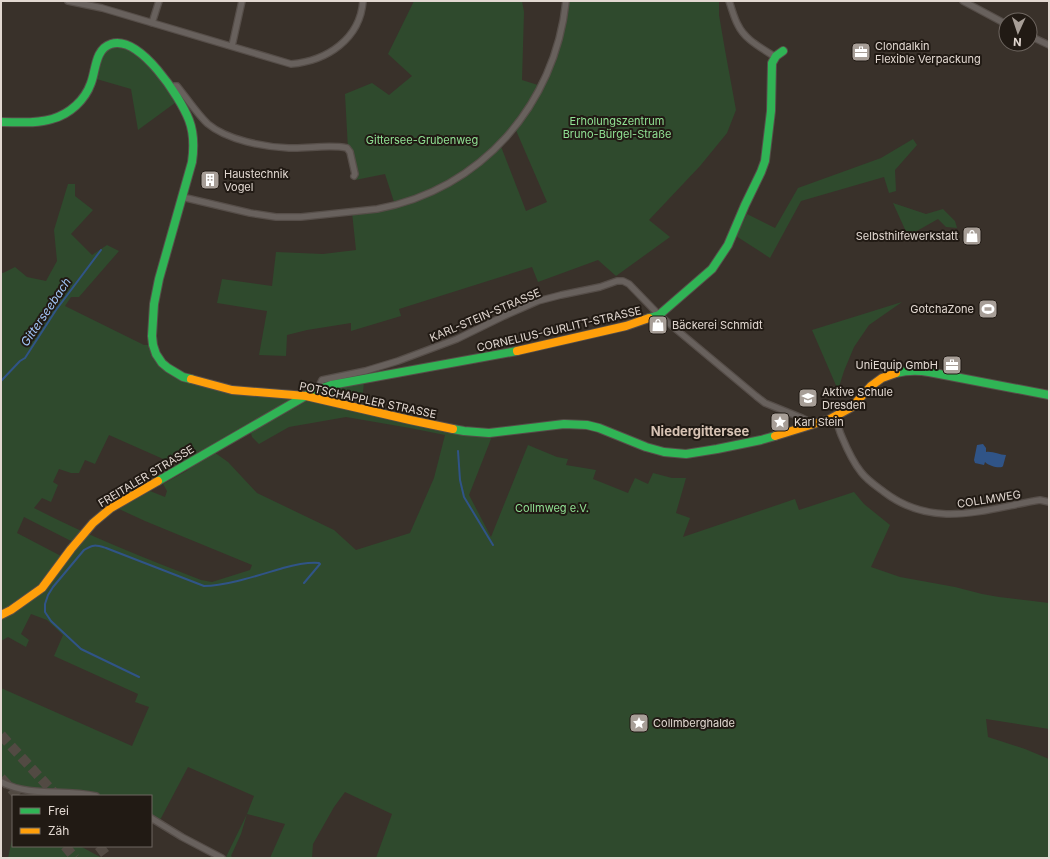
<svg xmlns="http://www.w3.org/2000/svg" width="1050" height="859" font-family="Inter,sans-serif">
	<rect width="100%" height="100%" fill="#39312a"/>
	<path fill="#2f4a2d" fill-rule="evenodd" d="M414,1H522L524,12L522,80L541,86L550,66L566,1H719V15L725,50L736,110L727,133L700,166L649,220L670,237L616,276L598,260L538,282L532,267L399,309L401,316L351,331V323L307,330L287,335L286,356L259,355L267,311L217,303L222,279L272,286L276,252L323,254L356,250L352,212L395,205L385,174L355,180L348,149L345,94L372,83L389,95L412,76L388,54ZM515,128L547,202L526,211L500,144Z
		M110,44L134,49L179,100L138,130L131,89L93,78L96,65Z
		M913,139L917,145L895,170L896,191L889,193L884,177L801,201L770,258L736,236L747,214L775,228L798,188L881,158Z
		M68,184H75V196L93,210L71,234L92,255L107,245L119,251L79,297H71L65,306L144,345H153L159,359L194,381L283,394L489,433L491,439L469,495L491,537L528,445L557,457L568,459L566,465L596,470L593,479L628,493L635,478L648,484L653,473L672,478H686L676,513L690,518L683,537L795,499L799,510L854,492L864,504L890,525L871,567L900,577L955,587L982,594L999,597L1049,603V729L986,719L988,737L1025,749L1049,759V858H376L392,814L345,792L334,807L313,844L312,858H270L285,824L247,814L241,834L231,856L234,858L226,857L227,855L247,814L254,796L188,767L160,820L151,815V796H104L91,793L24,788L1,780V688L132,746L149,707L135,702L138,694L54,656L63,635L47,620L31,614L21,634L29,640L26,647L8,637L1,641V272L3,273L15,267L27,277L46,281L57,261L54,230ZM346,417L410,428L445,435L434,478L410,533L356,550L334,530L257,493L228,462L211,450L250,429L252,437L259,444L289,427ZM109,435L188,470L163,484L167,491L165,497L150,491L119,509L145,521L252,565L250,570L212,582L201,580C145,558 88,536 34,508L42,498L51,502L58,485L53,482L59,469L71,473H79L85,460L95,464ZM24,517L73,542L61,556L17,533Z
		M893,203L926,214L943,209L955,221L957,228L946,227L938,219L908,236Z
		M902,302L869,325L854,347L844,371L838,390L812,330Z
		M364,382L362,402L326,393V392L328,390Z
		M13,835V846H80L102,858H8Z"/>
	<path fill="#305487" d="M983,444L986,448V452C993,451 999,455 1006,455L1003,466L1002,467C997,468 989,466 985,462L984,465L975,463L974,460L977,445Z"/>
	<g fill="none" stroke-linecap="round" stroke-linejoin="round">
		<path stroke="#305487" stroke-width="2" d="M1,381L20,361L25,358L56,310L101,250
			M458,451L460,480L464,497L493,545
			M139,677L81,649L51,621L45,612V604L48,595L53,587L84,550C93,544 96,545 106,548L204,586C227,586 259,575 283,568C294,565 307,562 319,563L320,564L304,583"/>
		<path stroke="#524a43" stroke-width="10" stroke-dasharray="10 5" stroke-linecap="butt" d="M1,735L57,796
			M1,778L18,796
			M65,846L75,858
			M99,846L108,858"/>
		<defs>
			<path id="street" d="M68,1L102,8L291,64C327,61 360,39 363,1
				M729,1C732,9 734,18 738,25C745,40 762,48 775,57
				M963,1L1006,24
				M152,23L159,1
				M1030,36L1049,45
				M232,46L242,1
				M171,88L174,86H177C186,97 198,115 208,124C227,140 264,147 289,148C308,149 328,144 347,148L350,152L355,174L354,176
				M182,197L250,213L276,217H301L377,209C481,190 555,105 566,1
				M317,390L322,380L365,371L398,361L457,339L504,316L538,301L561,295L600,287L617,281H623L629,284L659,315L756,396L765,403L802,418L806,420L808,426
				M835,417C838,424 839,431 842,437C847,449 853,462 861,472C867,480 876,486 884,492C934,530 985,509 1040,500L1049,502
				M1,782C33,798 63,788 96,796
				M151,818L182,837L222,858"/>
			<path id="fast" d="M1,122C18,122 36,124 52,119C70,114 85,100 91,83C96,70 95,49 111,44C140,35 180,97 189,120C194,133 194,148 192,162L159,279L154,304L152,336L153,345L156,354L162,363L168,368L183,377L191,379
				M649,318L659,315L712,269L728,245L745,205L761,172L765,161L771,111L772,63L776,56L783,51
				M896,373C908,370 918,370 929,372L1049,395
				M453,429L464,431L489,433L564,424L587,425L599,428L646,447L664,452L686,454L717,449L761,440L775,436
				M158,481L314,391L331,385L517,351"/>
			<path id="slow" d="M517,351L626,326L649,318
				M191,379L232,390L306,396L410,420L453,429
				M775,436L830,419L852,407L871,386L882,378L896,373
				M1,615L11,610L42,588L71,549L93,523L111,508L158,481"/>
		</defs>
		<use href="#street" stroke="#564e49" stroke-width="8"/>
		<use href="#fast" stroke="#564e49" stroke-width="10"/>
		<use href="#slow" stroke="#564e49" stroke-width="10"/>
		<use href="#street" stroke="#68615d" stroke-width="5.5"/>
		<use href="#fast" stroke="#30b455" stroke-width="8"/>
		<use href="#slow" stroke="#ff9f0a" stroke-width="8"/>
	</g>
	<defs>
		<symbol id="office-square" viewBox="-11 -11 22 22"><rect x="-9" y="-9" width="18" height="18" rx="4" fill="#a79e97" stroke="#211a14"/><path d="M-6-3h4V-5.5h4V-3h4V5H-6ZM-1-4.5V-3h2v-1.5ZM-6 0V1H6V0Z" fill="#fff"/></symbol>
		<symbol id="building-square" viewBox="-11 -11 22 22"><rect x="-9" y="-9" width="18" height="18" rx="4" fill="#a79e97" stroke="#211a14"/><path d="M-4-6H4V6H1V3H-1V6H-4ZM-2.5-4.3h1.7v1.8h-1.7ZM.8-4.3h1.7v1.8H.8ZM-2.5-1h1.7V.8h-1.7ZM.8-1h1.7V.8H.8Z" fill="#fff"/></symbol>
		<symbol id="shop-square" viewBox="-11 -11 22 22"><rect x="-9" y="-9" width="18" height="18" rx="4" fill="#a79e97" stroke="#211a14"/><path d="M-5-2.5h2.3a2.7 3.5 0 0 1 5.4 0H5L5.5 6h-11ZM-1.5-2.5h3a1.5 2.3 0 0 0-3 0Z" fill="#fff"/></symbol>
		<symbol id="stadium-square" viewBox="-11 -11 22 22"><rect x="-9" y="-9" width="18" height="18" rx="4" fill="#a79e97" stroke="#211a14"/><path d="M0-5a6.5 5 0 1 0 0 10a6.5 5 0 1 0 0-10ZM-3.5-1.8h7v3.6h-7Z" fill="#fff"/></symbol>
		<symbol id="school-square" viewBox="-11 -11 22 22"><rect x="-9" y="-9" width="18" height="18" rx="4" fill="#a79e97" stroke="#211a14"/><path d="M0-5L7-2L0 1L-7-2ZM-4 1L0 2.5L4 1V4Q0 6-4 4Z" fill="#fff"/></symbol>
		<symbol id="sight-square" viewBox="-11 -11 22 22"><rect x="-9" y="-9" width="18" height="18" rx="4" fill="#a79e97" stroke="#211a14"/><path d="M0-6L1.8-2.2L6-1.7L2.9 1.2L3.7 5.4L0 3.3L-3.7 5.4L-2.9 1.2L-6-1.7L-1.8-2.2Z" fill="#fff"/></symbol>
	</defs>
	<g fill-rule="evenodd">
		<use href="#office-square" x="850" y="41" width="22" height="22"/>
		<use href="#building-square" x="199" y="169" width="22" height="22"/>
		<use href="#shop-square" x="961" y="225" width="22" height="22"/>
		<use href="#stadium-square" x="977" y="298" width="22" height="22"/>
		<use href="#shop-square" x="647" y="314" width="22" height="22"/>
		<use href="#office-square" x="941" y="354" width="22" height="22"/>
		<use href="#school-square" x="797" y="387" width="22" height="22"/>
		<use href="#sight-square" x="769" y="411" width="22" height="22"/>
		<use href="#sight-square" x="628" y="712" width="22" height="22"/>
	</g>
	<g text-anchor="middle" stroke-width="4" stroke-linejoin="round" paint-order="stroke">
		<g font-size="11" fill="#e2d8d1" stroke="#211a14" text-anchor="start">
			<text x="875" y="50">Clondalkin<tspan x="875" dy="13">Flexible Verpackung</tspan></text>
			<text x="224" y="178">Haustechnik<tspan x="224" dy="13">Vogel</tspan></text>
			<text x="958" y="240" text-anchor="end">Selbsthilfewerkstatt</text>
			<text x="974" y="313" text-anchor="end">GotchaZone</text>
			<text x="672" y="329">Bäckerei Schmidt</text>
			<text x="938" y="369" text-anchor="end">UniEquip GmbH</text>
			<text x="822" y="396">Aktive Schule<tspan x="822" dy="13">Dresden</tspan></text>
			<text x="794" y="426">Karl Stein</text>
			<text x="653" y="727">Collmberghalde</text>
		</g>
		<g font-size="11" fill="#91e294" stroke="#211a14">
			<text x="617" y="125">Erholungszentrum<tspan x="617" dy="13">Bruno-Bürgel-Straße</tspan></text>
			<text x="422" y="144">Gittersee-Grubenweg</text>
			<text x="552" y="512">Collmweg e.V.</text>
		</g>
		<g font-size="11" fill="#e2d8d1" stroke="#211a14">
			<text transform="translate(485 315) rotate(-23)" y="4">KARL-STEIN-STRASSE</text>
			<text transform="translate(559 329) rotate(-13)" y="4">CORNELIUS-GURLITT-STRASSE</text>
			<text transform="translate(368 400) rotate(12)" y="4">POTSCHAPPLER STRASSE</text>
			<text transform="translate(146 476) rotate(-31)" y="4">FREITALER STRASSE</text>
			<text transform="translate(989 499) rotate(-9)" y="4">COLLMWEG</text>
		</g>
		<g font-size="12" font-style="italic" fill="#a0c3f4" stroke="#211a14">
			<text transform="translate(46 312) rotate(-56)" y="4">Gitterseebach</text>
		</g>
		<g font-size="13" font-weight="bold" fill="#d7c3b4" stroke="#211a14">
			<text x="700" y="436">Niedergittersee</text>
		</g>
	</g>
	<rect width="1050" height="859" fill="none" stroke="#e2d8d1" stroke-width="4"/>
	<rect x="12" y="795" width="140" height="52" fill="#211a14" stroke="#6e6660"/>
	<rect x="20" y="808" width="20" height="6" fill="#30b455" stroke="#6e6660"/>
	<text x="48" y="815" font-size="12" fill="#e2d8d1">Frei</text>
	<rect x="20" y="828" width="20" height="6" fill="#ff9f0a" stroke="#6e6660"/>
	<text x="48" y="835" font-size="12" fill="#e2d8d1">Zäh</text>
	<g transform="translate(1018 32) rotate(183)"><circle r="19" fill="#211a14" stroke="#6e6660"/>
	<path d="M0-3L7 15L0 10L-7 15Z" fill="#a79e97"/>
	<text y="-6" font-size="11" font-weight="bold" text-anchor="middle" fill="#e2d8d1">N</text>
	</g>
</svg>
